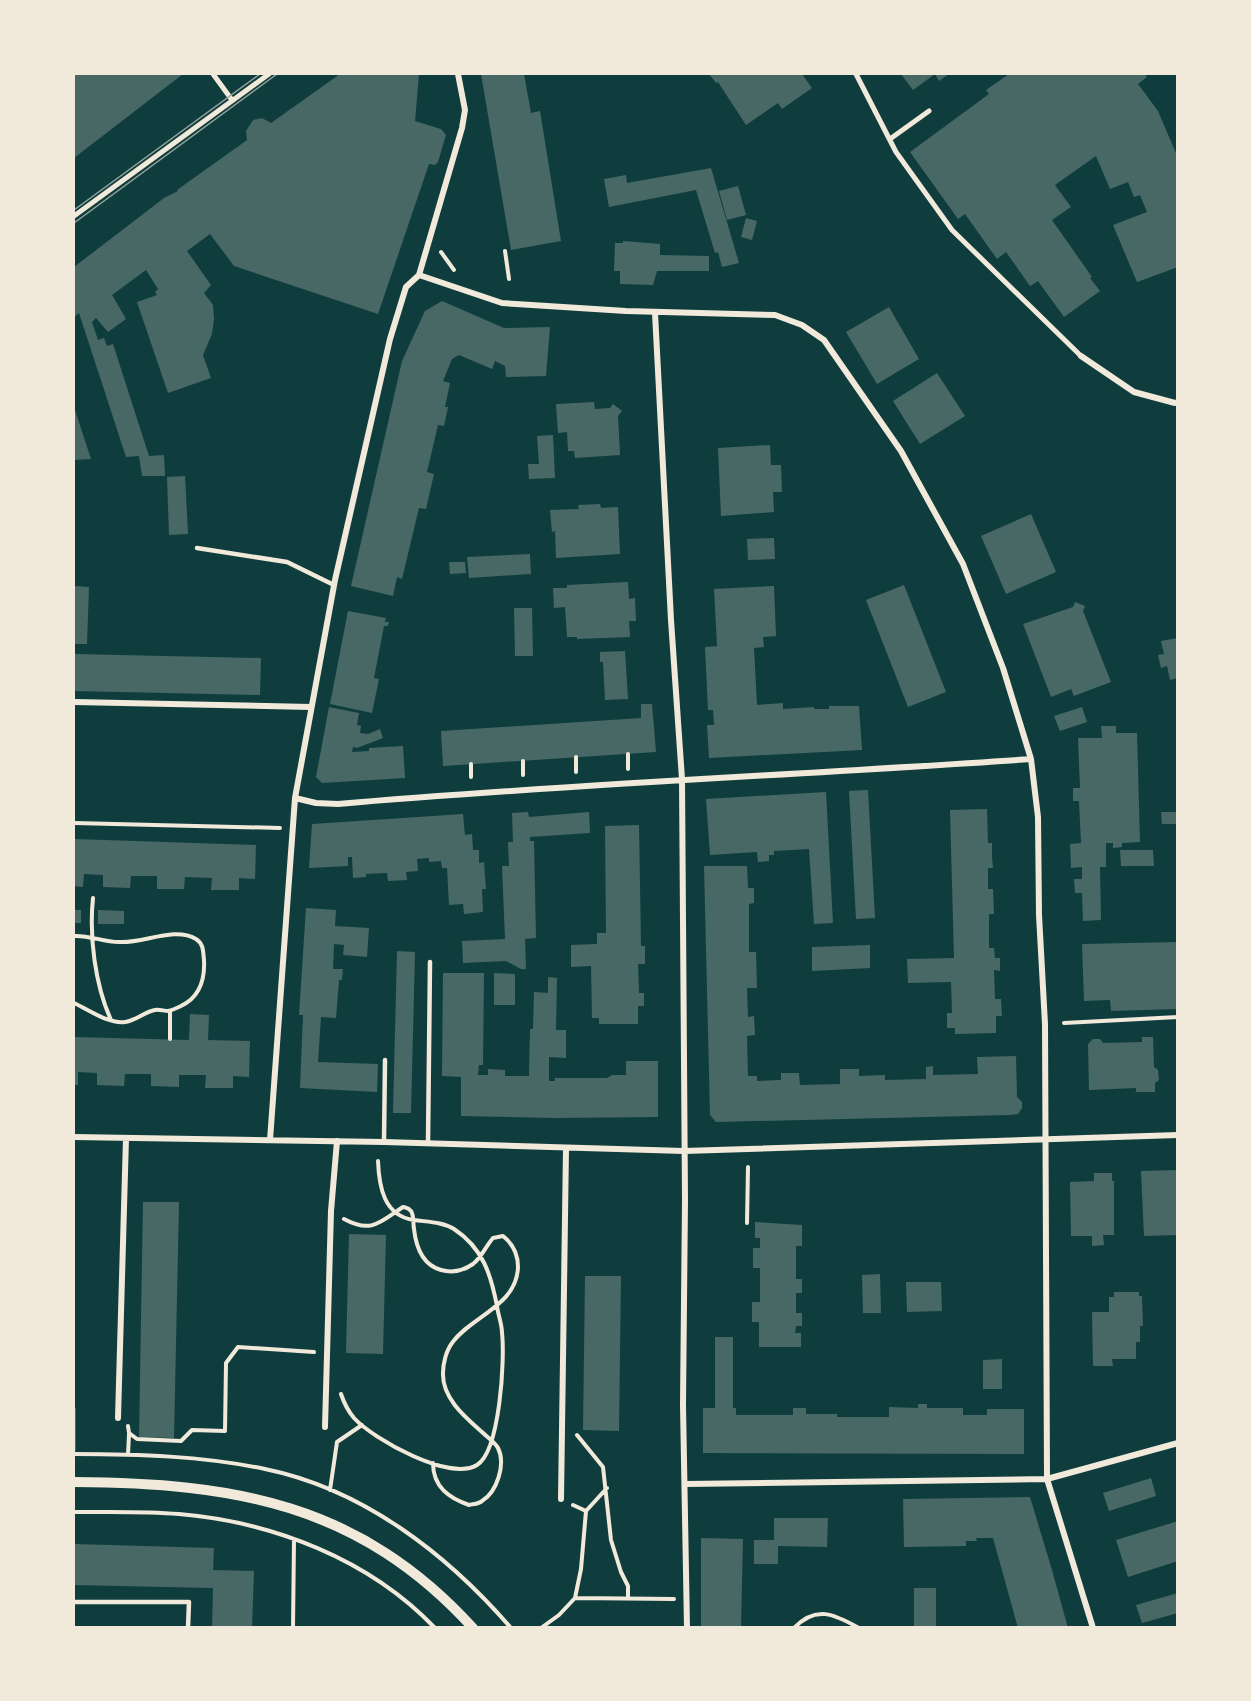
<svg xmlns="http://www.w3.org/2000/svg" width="1251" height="1701" font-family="Arial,sans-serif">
	<rect width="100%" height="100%" fill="#0f3d3e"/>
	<path fill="#486865" d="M74,74H183L74,158Z
		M340,74H419L415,121L441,129L446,135L438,162L435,165L429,164L378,314L234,266L210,234L187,251L211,285L204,293L213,305L214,319L212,334L203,355L211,378L168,393L137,302L157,295L155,292L158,289L146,270L112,295L126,319L108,332L96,318L92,322L98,340L104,338L107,346L113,344L149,456L164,455L165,476H142L139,456L126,457L79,313L75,316L74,314V267L164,198L178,191L177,190L247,140L246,131L253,120L262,118L271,123Z
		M481,74H524L531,113L540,111L561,241L511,250Z
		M709,74H802L812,88L782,109L778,103L746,125L718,82L716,83Z
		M901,74H949L939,81L935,74L913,90Z
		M1009,74H1145L1147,77L1138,84L1158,111L1178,158V267L1137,282L1113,225L1147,212L1140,195L1134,197L1128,182L1110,189L1096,156L1055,185L1071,207L1052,220L1092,277L1090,278L1100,291L1064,317L1038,281L1030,286L1006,252L997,259L965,214L958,219L910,152L989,94L986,90Z
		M711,168L739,263L722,267L718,252L715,253L696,190L609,207L604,179L626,175L627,183Z
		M738,186L746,215L727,220L719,191Z
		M746,218L757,221L752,240L741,237Z
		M623,241L660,244V255L709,256V271H657L653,285L620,284V271H614L615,243H623Z
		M442,301L504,328L550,327L546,376L506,377L505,366L495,361L492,369L459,355L452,359L443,381L450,383L445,407H448L444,426L438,425L427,472L434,474L426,509L419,508L402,579L397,577L393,596L351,586L402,361L425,311Z
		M889,307L919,359L877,384L846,332Z
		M937,373L965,416L920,444L893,401Z
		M594,402L595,409L610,408L613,404L622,411L618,416L620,455L575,458L574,451H568L567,432L558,433L556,404Z
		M74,407L91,459L74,460Z
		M553,435L555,478L529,479L528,464H539L537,436Z
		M770,445L771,465H781L782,492H773L774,512L721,516L718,448Z
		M185,476L188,534L169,535L167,477Z
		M600,504L601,508L618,507L620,554L556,558L555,531L552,532L550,510L579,509L578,505Z
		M1031,514L1056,572L1006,594L981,536Z
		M774,538L775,559L748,560L747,539Z
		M530,554L531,574L469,578L467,557Z
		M449,562H465L466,573L450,574Z
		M628,582L629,599L635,598L636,621H629L630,637L577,639V637H567L565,607L554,608L553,588H567V585Z
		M904,585L946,692L908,707L866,600Z
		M74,586L89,587L87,644H74Z
		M774,586L776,636L763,637L764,647L754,648L757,705L783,703V709L814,707V709H829V706H859L862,750L709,758L707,725H714L713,710H708L705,647L717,646L714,589Z
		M1075,602L1085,606L1083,611L1111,682L1074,696L1071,689L1051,697L1023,624L1073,607Z
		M514,608H532L533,656H515Z
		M348,611L386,618L385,622H389L388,626H384L374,678L379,679L372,713L330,704Z
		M1178,638V678L1170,680L1167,666L1161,668L1158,655L1164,654L1161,641Z
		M625,651L628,699L605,700L603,662H600V652Z
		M74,654L261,658L260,695L74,691Z
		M641,704H652L656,752L443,766L441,731L641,718Z
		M329,707L359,713L357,725L361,726L360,733L368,734L380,729L383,738L357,748L353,747L352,752L369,751V748L403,746L405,778L322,783L316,777Z
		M1082,707L1087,722L1060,731L1054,716Z
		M1101,726H1116V733H1137L1140,842L1122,843V847L1113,848V843H1106V867H1100L1101,920L1083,921L1082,893H1075L1074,879H1082V867L1071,868L1070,844L1081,843L1079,801H1073V788H1080L1078,738H1102Z
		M868,790L875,918L856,919L849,791Z
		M826,792L833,923L814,924L809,849L774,851V855H769V861L758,862L757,852L710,855L706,799Z
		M987,809L988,843H992V857L993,868H988V889H993L994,914H989V948H994L995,958H1000V971L994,970L995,999H1001L1002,1016H996V1033L955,1034V1028H947V1013H952L951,982L908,983L907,959L954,958L950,810Z
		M528,812L529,817L589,812L590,833L530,837V841H534L536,938L525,939L526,969H521L506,961L463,963L462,941L505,939L502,866H509L508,842H513L512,813Z
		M1161,812H1178V824H1162Z
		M463,814L465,835L472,834L473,850H479V863L484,862L486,889H482L483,912L464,914L463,904L449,905L447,868H442L441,861L429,862V858L417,859L418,871L406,872L407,880L388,881L387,873L366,874V877L353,878L352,857H348V866L309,868L312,824Z
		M639,825L641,946H645V964H638L639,993H644V1006H638V1024H599V1018H592L591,966L571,967V945L597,944V933H606L605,826Z
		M74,839L256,845L255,879L239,878V890H211L212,878L185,877L184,889H157V876H131L130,888L103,887V875L84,874L83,887L74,886Z
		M1120,850H1153L1154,866H1121Z
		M704,866H747L748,888H754V903L749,904V952H756L757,988H747L748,1017L754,1016L755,1035L747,1036L748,1076H757V1081L781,1080V1073H799L800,1085L840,1084V1069H859V1076L885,1075V1080L926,1079V1067L933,1066V1075L978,1074L977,1057L1016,1056L1017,1097L1022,1102V1108L1018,1114L1010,1115L716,1122L710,1115Z
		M306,908L336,910L335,926L369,928L367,957L343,955L344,945L334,944L333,969H343L342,980H339L336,1018L321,1017L318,1062L378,1064L377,1092L300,1088L303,1015H299Z
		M74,910H81V923H74Z
		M98,910L124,911V924H98Z
		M1178,942V1009L1111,1011L1110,1000L1084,1001L1082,944Z
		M870,945V968L812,971V947Z
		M397,951L415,952L411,1113H393Z
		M443,973H484L483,1065H479L478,1075H488V1069L505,1070V1076H529L530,1029H533L534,992L548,993V977L557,978L556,1030H566V1058L549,1057V1081H555V1078H607L612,1075H626V1061H658V1117L555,1118L461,1116V1077L442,1076Z
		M494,973L515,974V1005H494Z
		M190,1014L209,1015L208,1040L250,1041L249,1077L233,1076V1088H205L206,1075H179V1087L151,1086V1074H125L124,1086L97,1085V1073L78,1072V1085H74V1037L189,1040Z
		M1142,1037H1153L1154,1067L1158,1070L1159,1080L1155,1083V1092H1136V1088L1089,1090L1088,1044L1093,1039H1100L1103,1043L1142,1042Z
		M1178,1170V1235L1144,1236L1141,1171Z
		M1094,1173H1112V1181H1114V1235H1103L1104,1245L1092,1246V1236H1071L1070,1182L1094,1181Z
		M143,1202H179L174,1438L139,1437Z
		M755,1222L802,1225V1246H796V1279H802V1293H796V1313H802V1326H796L795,1333H801V1347H759V1322H752V1302H760V1268H753V1248H760V1238H755Z
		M349,1234L386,1235L383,1354L346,1353Z
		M880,1274L881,1313H863L862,1275Z
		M585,1276H621L619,1431L583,1430Z
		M906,1282H941L942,1311L907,1312Z
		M1114,1292H1139V1296H1142L1143,1326H1140V1342H1136V1359H1112L1113,1366H1093L1092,1312H1109V1297H1114Z
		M715,1337H733V1408H736V1415H793V1408H806V1414H837V1417H889V1407L918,1408V1404H927V1408H963V1415H987V1409H1024V1454L703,1453V1408H715Z
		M1002,1359V1389H983V1360Z
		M74,1408H76V1451L74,1450Z
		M1151,1478L1156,1496L1109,1511L1103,1493Z
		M1030,1497L1052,1570L1068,1628H1018L993,1538H976L977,1541H966V1546L904,1547L903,1499Z
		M774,1518H828L827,1547L778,1546V1564H754V1540H774Z
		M1178,1521V1561L1128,1577L1116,1540Z
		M701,1538L743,1539L741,1628H701Z
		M74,1544L214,1548L213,1570L254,1571L252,1628H212L213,1588L74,1585Z
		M914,1588H936V1628H914Z
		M1178,1593V1613L1142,1623L1136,1605Z"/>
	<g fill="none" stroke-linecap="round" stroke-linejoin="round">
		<path stroke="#f1e9da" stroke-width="4" d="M505,251L509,279
			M441,252L454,270
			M628,754V769
			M523,761V775
			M471,764V777
			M576,772V757
			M74,823L280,828
			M93,898C89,936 95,985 111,1020
			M74,936C89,935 103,942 119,942C143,944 174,926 196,939C204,944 203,952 204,960C205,979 200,997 181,1006C177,1008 173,1010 168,1011C164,1011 159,1009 155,1010C144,1012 135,1021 125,1022C108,1024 89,1010 74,1003
			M1064,1023L1178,1017
			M170,1039V1011
			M344,1219C372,1234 380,1222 403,1207C407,1208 408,1207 411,1211C414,1215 413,1224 414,1229C416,1247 423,1265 441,1270C452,1273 463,1271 473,1264C481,1258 486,1246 493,1238L503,1236C513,1244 518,1253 518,1267C517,1306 471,1316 452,1343C446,1351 443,1364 443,1373C442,1398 465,1417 482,1432C487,1437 495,1442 498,1448C506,1464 497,1492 482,1501C479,1504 473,1504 469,1505C449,1498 433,1487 433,1463
			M747,1223L748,1167
			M341,1394C344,1403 348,1411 354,1418C373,1439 450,1482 477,1465C500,1451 505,1359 502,1333C502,1324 498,1315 497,1306C491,1275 483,1248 454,1229C443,1222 428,1222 414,1220C384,1216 379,1187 378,1161
			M128,1426L129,1433L137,1439L181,1441L192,1430L225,1431L226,1363L238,1347L314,1352
			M577,1435L603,1467L611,1540L621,1572L628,1586V1599
			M74,1454C137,1454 203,1456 265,1469C363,1489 447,1554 511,1628
			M128,1455L129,1434
			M330,1490L337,1442L362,1425
			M573,1505L586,1511
			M74,1512C109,1512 144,1511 179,1514C273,1522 369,1559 435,1628
			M575,1598L581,1569L586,1511L607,1488
			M293,1628L294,1539
			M541,1628L559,1615L575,1598L674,1599
			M794,1628C816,1605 834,1614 859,1628"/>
		<path stroke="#f1e9da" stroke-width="4.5" d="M197,548L287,562L334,585
			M384,1142L385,1060
			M428,1143L430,962
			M74,1602H189L188,1628"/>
		<path stroke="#f1e9da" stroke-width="5" d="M213,74L232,100
			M856,74L896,152L952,230L1081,356
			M890,139L929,111
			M74,216L269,74"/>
		<path stroke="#f1e9da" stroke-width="6" d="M419,275L502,303L626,311L775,315L802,325L824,340L901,451L963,564L1003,668L1031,759L1038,817L1039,915L1045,1024L1047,1479L1093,1628
			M655,313L671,620L682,779L685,1200L683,1405L687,1628
			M1081,356L1134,392L1175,403L1178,402
			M74,702L311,707
			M295,798L316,803L338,804C569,784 800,775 1031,759
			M74,1137L384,1142L684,1151L1178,1135
			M270,1140L295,798L335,580L390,339L406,287L419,275L462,128L465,110L458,74
			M118,1418L126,1138
			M325,1427L331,1211L337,1141
			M685,1484L1047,1479L1178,1443
			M561,1499L566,1148"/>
		<path stroke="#f1e9da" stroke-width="10" d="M74,1482C234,1483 359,1503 473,1628"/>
		<path stroke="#97a49c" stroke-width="1.5" d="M74,210L260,74
			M74,223L277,74"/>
	</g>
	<rect width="1251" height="1701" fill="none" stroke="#f1e9da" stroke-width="150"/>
</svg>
